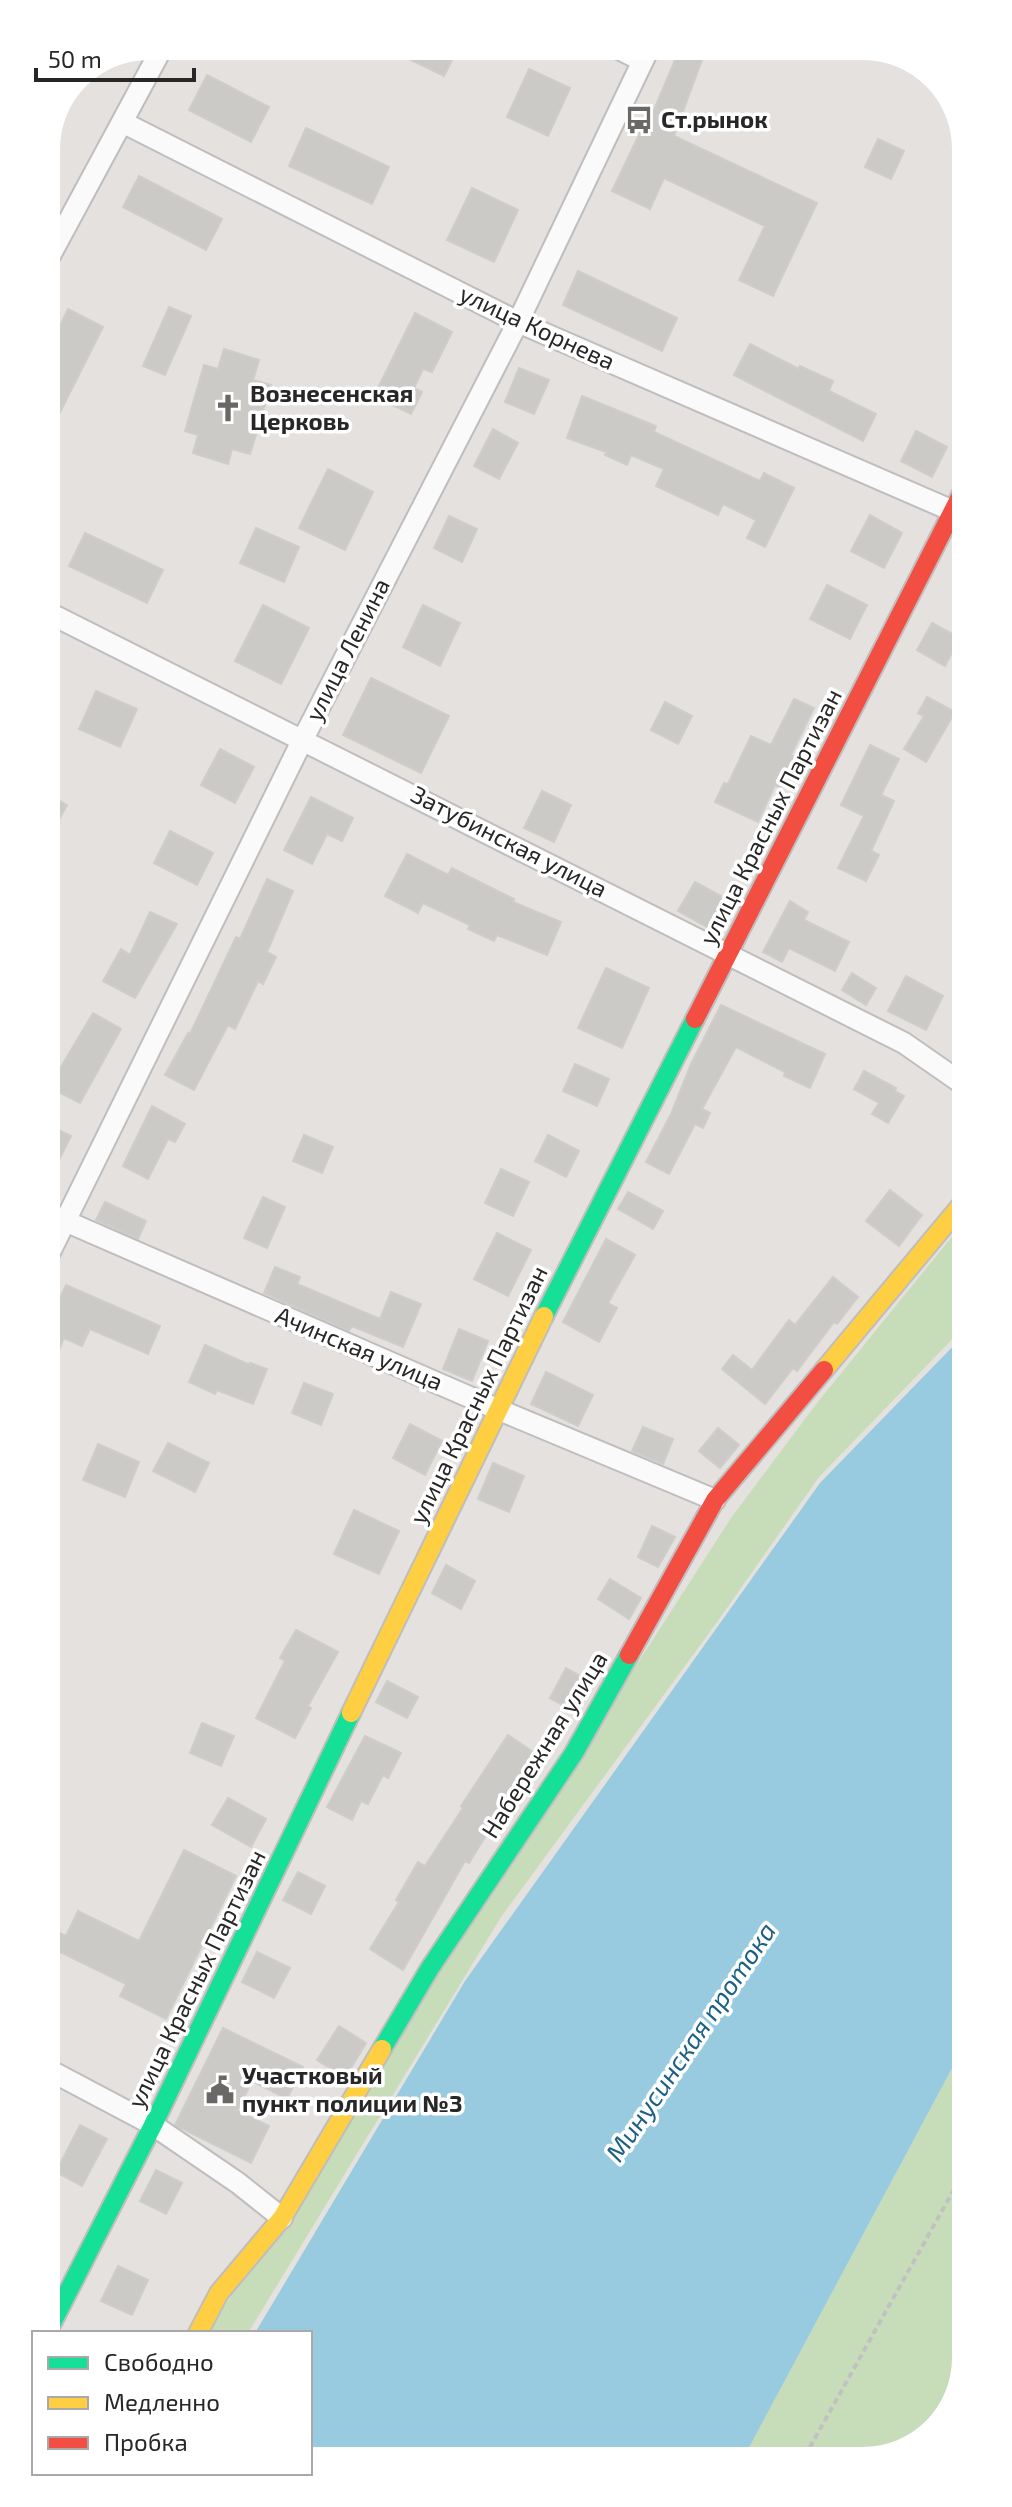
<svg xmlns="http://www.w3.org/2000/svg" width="1012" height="2507" font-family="'Exo 2',sans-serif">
	<rect width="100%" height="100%" fill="#e4e1de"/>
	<path fill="#c7ddba" d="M963,1223L964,1327L819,1477L715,1625L501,1917L248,2333H207L731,1518L817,1403Z
		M965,2044L966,2358L945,2420L896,2456L744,2457Z"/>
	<path fill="#98cbdf" d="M964,1335L965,2044L744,2457L310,2460V2333H255L465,1981L820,1483Z"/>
	<path fill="#cccac7" stroke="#cfcdca" stroke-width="2" d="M382,46H459L444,76Z
		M681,46H707L674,136L817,203L773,296L739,280L765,226L664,178L650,209L612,191L645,122L648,124Z
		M529,69L570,88L548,136L507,117Z
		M207,75L269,107L251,142L189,110Z
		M306,128L389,167L372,204L289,166Z
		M878,139L904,151L891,179L865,167Z
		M139,176L222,219L206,250L123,207Z
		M472,188L518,210L494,262L447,240Z
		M578,271L677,318L662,351L563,305Z
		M169,307L191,316L165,375L143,366Z
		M68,309L103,327L47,438V352Z
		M415,313L452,332L432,372L423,369L414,388L422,392L411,414L374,396Z
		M750,344L799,369L800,366L833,381L829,391L876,414L863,441L734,375Z
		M224,349L259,360L253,380L271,385L250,454L232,449L228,464L193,453L198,435L185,431L204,365L218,369Z
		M519,368L549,380L534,414L505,402Z
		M582,396L656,426L654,432L760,481L764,473L794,488L765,547L747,538L756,520L723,504L718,515L656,486L664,469L631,455L627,465L605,455L606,452L567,438Z
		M493,429L518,443L499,479L474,466Z
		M916,431L947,447L932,477L901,461Z
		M328,469L373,492L345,550L299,528Z
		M870,515L902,533L884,568L851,551Z
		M449,516L477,529L462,562L434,548Z
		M256,528L299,547L284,582L240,563Z
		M85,533L163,570L147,603L69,566Z
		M827,585L867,605L850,639L810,619Z
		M263,605L309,628L281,684L235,661Z
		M423,605L460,623L440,666L403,647Z
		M932,623L960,638L945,666L917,650Z
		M371,678L449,716L421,773L343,735Z
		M96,691L137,709L120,747L79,729Z
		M927,697L955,712L926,762L904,749L924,716L918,713Z
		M794,699L814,708L791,755L795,757L780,788L775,785L758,822L715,802L724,783L728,784L751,736L771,745Z
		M665,702L692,716L678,744L651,730Z
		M870,745L899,759L881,795L894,801L871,851L879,855L866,881L838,868L864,816L841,805Z
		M220,749L254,767L235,803L201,785Z
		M542,791L571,805L554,842L524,828Z
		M48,794L67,805L48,839Z
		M311,797L353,818L342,841L327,834L312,864L284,850Z
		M170,831L213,853L197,885L154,863Z
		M407,854L448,875L452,868L514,899L513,902L561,922L547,955L497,935L494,941L468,929L470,925L423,903L418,913L385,896Z
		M267,879L293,891L267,952L276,957L263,984L258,981L235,1029L228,1025L194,1090L165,1075L188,1033L190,1034L236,937L240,939Z
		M695,882L726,899L710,929L678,911Z
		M790,901L808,912L804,920L849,942L835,971L789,948L782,962L763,952Z
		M150,912L177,924L135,998L103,981L121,949L130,955Z
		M606,968L649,988L622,1048L578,1028Z
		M852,973L876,988L866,1005L842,990Z
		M906,976L943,996L926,1030L888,1011Z
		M721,1005L825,1054L810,1088L784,1076L785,1072L736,1047L702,1109L710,1113L703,1128L695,1124L669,1174L646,1162L671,1114L691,1064Z
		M93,1013L121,1029L80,1103L49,1087Z
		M575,1064L609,1079L597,1106L563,1091Z
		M864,1071L896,1088L895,1091L904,1096L888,1123L872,1114L879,1103L854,1089Z
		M152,1106L185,1124L175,1142L168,1139L148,1179L123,1166Z
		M48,1125L71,1136L49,1180L48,1152Z
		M304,1135L333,1147L322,1173L293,1161Z
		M548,1135L579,1151L566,1177L535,1161Z
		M501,1169L529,1182L513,1216L485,1203Z
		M890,1190L922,1215L899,1246L866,1221Z
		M628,1192L663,1211L653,1229L618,1209Z
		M263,1197L285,1207L267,1248L244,1238Z
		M105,1202L146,1221L138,1239L96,1220Z
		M497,1233L531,1250L508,1296L474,1279Z
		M606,1239L635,1255L608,1303L617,1308L599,1342L563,1322Z
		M275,1267L300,1277L297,1284L380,1319L391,1292L421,1304L403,1347L352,1326L349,1331L264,1293Z
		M833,1277L858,1297L837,1324L834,1322L797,1371L793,1368L765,1404L722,1369L733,1355L752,1370L789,1320L795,1325Z
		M66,1285L160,1326L148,1354L90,1329L82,1346L64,1338L49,1373V1322Z
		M459,1329L488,1341L472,1381L443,1369Z
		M205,1345L250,1365V1363L267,1369L253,1404L217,1390L215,1394L189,1382Z
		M546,1372L593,1395L578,1426L531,1404Z
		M304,1383L333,1394L321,1425L292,1413Z
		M410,1424L442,1441L425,1475L393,1458Z
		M643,1427L673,1439L663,1464L632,1451Z
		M718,1428L739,1445L720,1468L699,1451Z
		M168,1443L209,1463L195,1492L153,1471Z
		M98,1444L139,1462L125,1497L83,1480Z
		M493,1463L524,1476L509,1512L478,1499Z
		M354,1510L399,1531L379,1574L334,1554Z
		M652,1526L675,1537L658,1567L638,1557Z
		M446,1565L475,1581L461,1609L432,1593Z
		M610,1579L641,1598L629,1619L598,1599Z
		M296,1630L338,1652L308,1706L311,1708L295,1738L256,1718L285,1661L280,1658Z
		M566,1668L593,1683L577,1713L550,1698Z
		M387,1681L418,1697L407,1718L376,1702Z
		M202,1723L234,1736L221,1766L190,1753Z
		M508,1735L542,1758L497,1830L492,1826L469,1863L465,1861L403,1970L370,1949L399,1902L396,1900L418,1862L425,1866L463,1808L461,1806Z
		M365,1736L401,1753L388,1778L383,1775L368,1804L361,1801L352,1820L327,1807Z
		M228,1798L266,1819L251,1847L212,1825Z
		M184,1850L236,1876L166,2019L120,1996L126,1984L50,1947V1928L66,1936L78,1911L139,1941Z
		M298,1872L325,1886L311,1914L283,1900Z
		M257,1952L290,1968L274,1998L242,1982Z
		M339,2026L366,2043L345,2078L317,2060Z
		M223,2028L303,2067L287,2099L252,2081L237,2111L269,2126L251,2163L175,2125Z
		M80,2125L107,2139L82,2186L56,2172Z
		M156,2170L182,2183L166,2214L140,2201Z
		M118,2266L148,2280L132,2315L101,2301Z"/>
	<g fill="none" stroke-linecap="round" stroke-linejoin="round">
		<defs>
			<path id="street" d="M613,46L643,61
				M122,122L518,322L962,515
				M46,263L163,46
				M47,612L904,1043L963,1084
				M49,1214L497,1409L715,1500
				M49,1254L303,739L518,322L650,46
				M51,2071L153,2125L238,2183L282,2218"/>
			<path id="fast" d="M544,1316L695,1019
				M382,2049L430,1968L574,1753L629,1655
				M51,2325L153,2125L351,1713"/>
			<path id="slow" d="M824,1370L963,1203
				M351,1713L544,1316
				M198,2333L219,2293L282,2218L382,2049"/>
			<path id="jam" d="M695,1019L962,493
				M629,1655L715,1500L824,1370"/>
		</defs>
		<use href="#street" stroke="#bfbdbe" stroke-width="24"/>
		<use href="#fast" stroke="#bfbdbe" stroke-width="22"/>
		<use href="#slow" stroke="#bfbdbe" stroke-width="22"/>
		<use href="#jam" stroke="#bfbdbe" stroke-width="22"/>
		<path stroke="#c2c1c1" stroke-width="4" stroke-dasharray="6 4" stroke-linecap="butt" d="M805,2456L966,2168"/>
		<use href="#street" stroke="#fbfafa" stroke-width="20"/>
		<use href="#fast" stroke="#16e098" stroke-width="18"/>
		<use href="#slow" stroke="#ffcf43" stroke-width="18"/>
		<use href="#jam" stroke="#f24e42" stroke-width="18"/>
	</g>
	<defs>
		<symbol id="bus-bare" viewBox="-9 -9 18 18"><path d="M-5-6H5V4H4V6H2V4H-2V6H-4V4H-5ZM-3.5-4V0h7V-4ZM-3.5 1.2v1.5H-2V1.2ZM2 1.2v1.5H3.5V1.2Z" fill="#696867" stroke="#fff" stroke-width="2.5" paint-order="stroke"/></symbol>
		<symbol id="church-bare" viewBox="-9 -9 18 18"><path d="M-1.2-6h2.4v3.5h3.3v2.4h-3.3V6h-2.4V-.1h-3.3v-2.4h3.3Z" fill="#696867" stroke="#fff" stroke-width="2.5" paint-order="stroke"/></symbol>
		<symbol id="civic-bare" viewBox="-9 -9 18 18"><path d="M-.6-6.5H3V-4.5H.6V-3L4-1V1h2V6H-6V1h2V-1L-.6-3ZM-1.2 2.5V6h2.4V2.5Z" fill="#696867" stroke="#fff" stroke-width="2.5" paint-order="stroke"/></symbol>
	</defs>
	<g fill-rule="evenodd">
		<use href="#bus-bare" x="619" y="100" width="40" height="40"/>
		<use href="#church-bare" x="208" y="388" width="40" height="40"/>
		<use href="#civic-bare" x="200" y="2070" width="40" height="40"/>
	</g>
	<g text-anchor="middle" stroke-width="7" stroke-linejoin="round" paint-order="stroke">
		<g font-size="24" font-weight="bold" fill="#272727" stroke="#fff" text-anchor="start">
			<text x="661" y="128">Ст.рынок</text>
			<text x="250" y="402">Вознесенская<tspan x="250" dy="28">Церковь</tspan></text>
			<text x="242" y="2084">Участковый<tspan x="242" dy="28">пункт полиции №3</tspan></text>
		</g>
		<g font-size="24" fill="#272727" stroke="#fff">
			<text transform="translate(537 328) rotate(25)" y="8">улица Корнева</text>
			<text transform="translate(348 650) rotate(-63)" y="8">улица Ленина</text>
			<text transform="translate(771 817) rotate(-63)" y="8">улица Красных Партизан</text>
			<text transform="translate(509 842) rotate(27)" y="8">Затубинская улица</text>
			<text transform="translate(359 1349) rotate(23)" y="8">Ачинская улица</text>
			<text transform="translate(479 1395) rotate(-64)" y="8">улица Красных Партизан</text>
			<text transform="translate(545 1745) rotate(-58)" y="8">Набережная улица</text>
			<text transform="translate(197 1979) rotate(-64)" y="8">улица Красных Партизан</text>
		</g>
		<g font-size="26" font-style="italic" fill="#1c6086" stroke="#fff">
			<text transform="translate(691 2042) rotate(-56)" y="9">Минусинская протока</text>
		</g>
	</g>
	<path d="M0 0H1012V2507H0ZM149 60H863A89 89 0 0 1 952 149V2358A89 89 0 0 1 863 2447H149A89 89 0 0 1 60 2358V149A89 89 0 0 1 149 60Z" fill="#fff" fill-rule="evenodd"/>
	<rect x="32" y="2331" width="280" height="144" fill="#ffffff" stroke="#a9a9a9" stroke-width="2"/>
	<rect x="48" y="2357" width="40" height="12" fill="#16e098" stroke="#a9a9a9" stroke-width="2"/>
	<text x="104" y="2371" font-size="24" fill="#272727">Свободно</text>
	<rect x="48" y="2397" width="40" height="12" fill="#ffcf43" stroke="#a9a9a9" stroke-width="2"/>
	<text x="104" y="2411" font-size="24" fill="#272727">Медленно</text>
	<rect x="48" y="2437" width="40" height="12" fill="#f24e42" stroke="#a9a9a9" stroke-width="2"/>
	<text x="104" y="2451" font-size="24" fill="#272727">Пробка</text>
	<path d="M36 68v12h158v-12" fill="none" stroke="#272727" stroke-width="4"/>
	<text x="48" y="68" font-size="24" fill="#272727" stroke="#ffffff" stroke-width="6" paint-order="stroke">50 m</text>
</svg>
